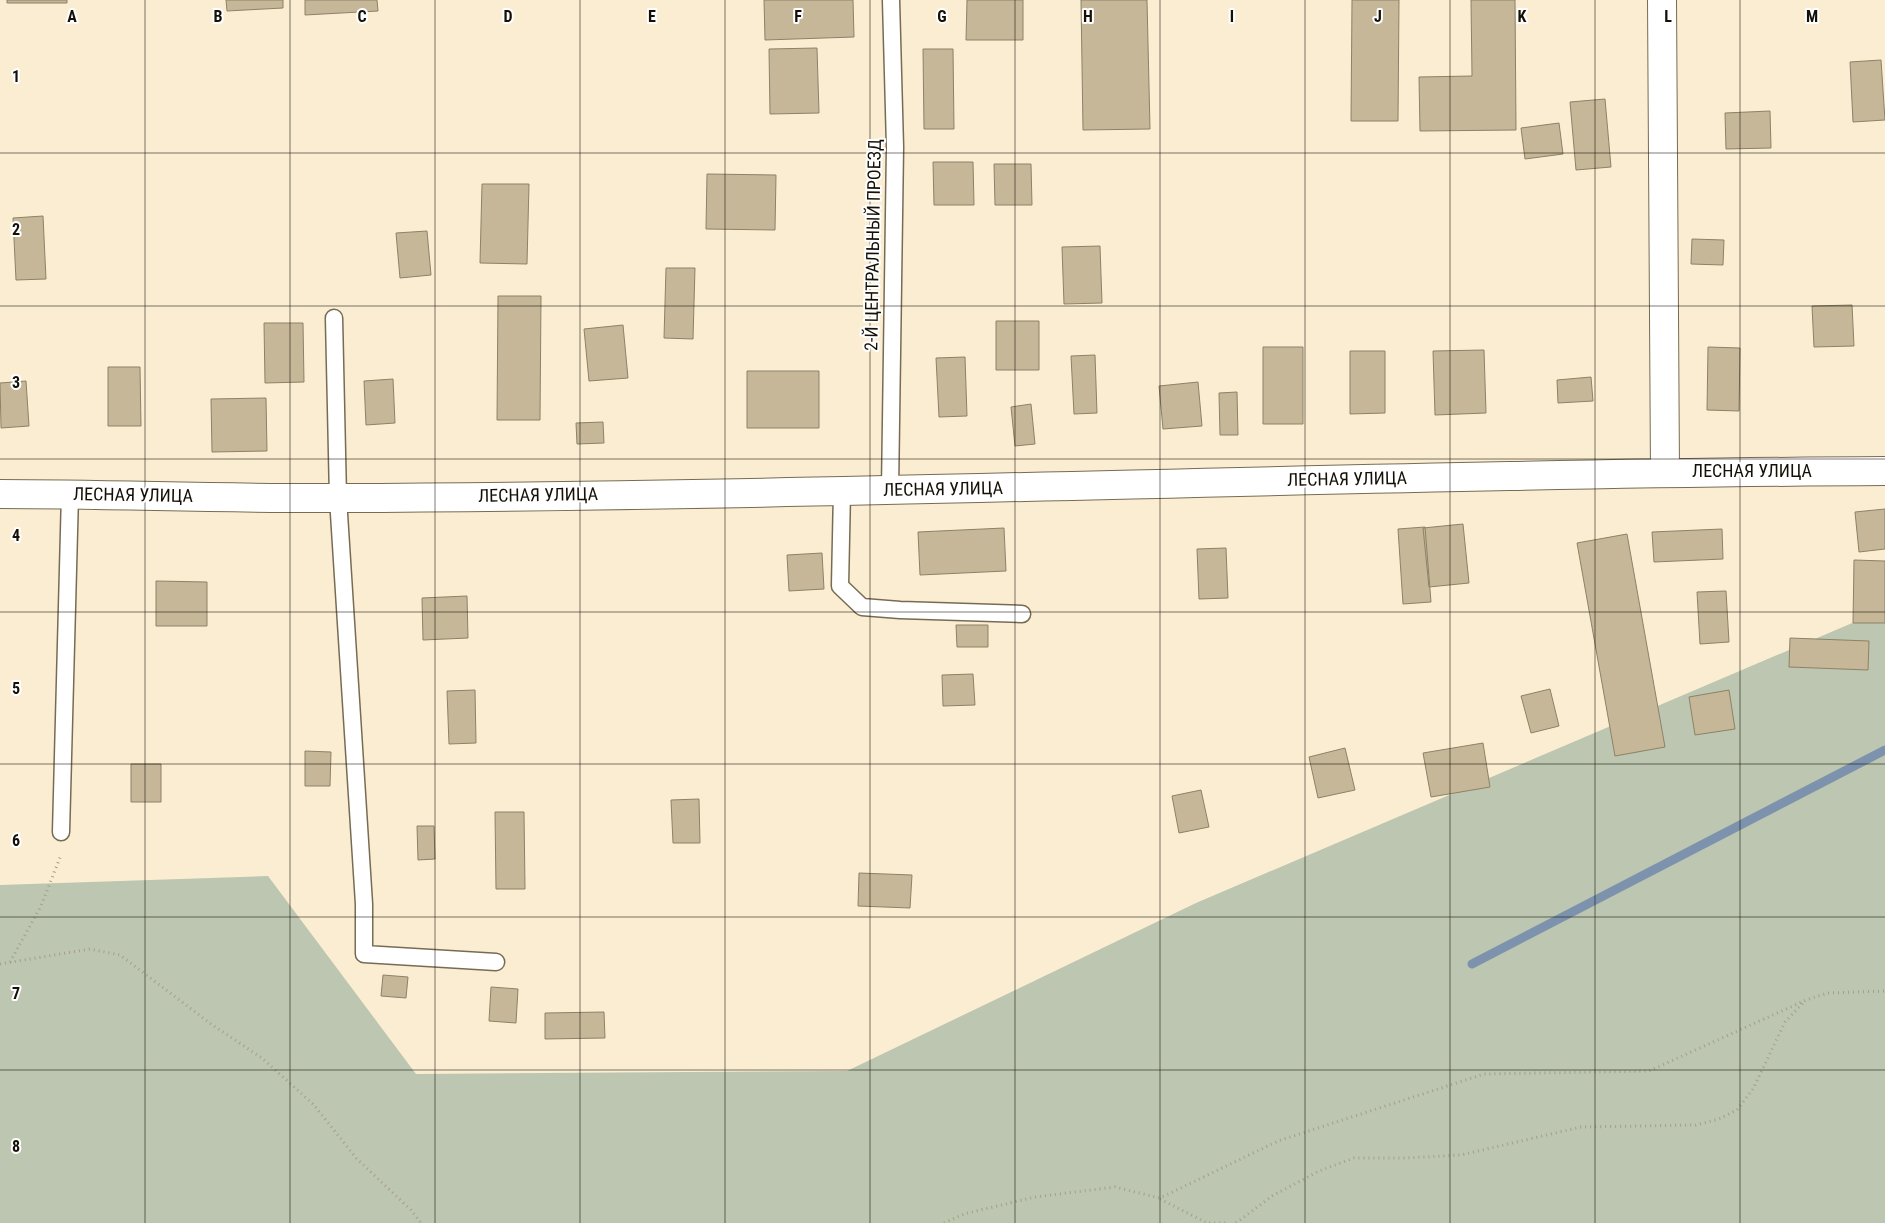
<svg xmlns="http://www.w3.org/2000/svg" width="1885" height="1223" font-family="'Roboto Condensed',sans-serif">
	<rect width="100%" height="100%" fill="#faedd1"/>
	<path fill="#bcc6b0" d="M1885,609V1223H0V885L268,876L416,1074L847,1071L1196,903Z"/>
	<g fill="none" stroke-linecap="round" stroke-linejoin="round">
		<path stroke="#7d93ad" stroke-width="9" d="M1472,964L1885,750"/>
	</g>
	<path fill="#c5b797" stroke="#8d8268" d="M7,0H67V3H7Z
		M226,0H283V8L227,11Z
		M305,0H377L378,11L305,15Z
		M764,0H853L854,37L765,40Z
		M967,0H1023V40H966Z
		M1081,0H1147L1150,129L1083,130Z
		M1352,0H1399L1398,121H1351Z
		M1471,0H1515L1516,130L1420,131L1419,77L1472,76Z
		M817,48L819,113L770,114L769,49Z
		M923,49H953L954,129H924Z
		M1881,60L1885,120L1853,122L1850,62Z
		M1605,99L1611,167L1576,170L1570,102Z
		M1770,111L1771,148L1726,149L1725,113Z
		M1559,123L1563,154L1525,159L1521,128Z
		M933,162H973L974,205H934Z
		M994,164H1031L1032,205H995Z
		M707,174L776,175L775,230L706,229Z
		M482,184H529L527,264L480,263Z
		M43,216L46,279L16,280L13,218Z
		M427,231L431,275L400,278L396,233Z
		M1692,239L1724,240L1723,265L1691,264Z
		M1100,246L1102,303L1064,304L1062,247Z
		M666,268H695L693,339L664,338Z
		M498,296H541L540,420H497Z
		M1852,305L1854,346L1814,347L1812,306Z
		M996,321H1039V370H996Z
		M264,323H303L304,382L265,383Z
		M623,325L628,378L589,381L584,329Z
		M1263,347H1303V424H1263Z
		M1708,347L1740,348L1739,411L1707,410Z
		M1484,350L1486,413L1435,415L1433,351Z
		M1350,351H1385V413L1350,414Z
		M1095,355L1097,413L1074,414L1071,356Z
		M965,357L967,416L939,417L936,358Z
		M108,367H140L141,426H108Z
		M747,371H819V428H747Z
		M1591,377L1593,401L1558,403L1557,380Z
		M393,379L395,423L366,425L364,381Z
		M26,381L29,426L1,428L0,383Z
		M1198,382L1202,426L1163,429L1159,386Z
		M1237,392L1238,435H1220L1219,393Z
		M266,398L267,451L212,452L211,399Z
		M1031,404L1035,444L1015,446L1011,407Z
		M603,422L604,443L577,444L576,423Z
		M1885,509V549L1859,552L1855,512Z
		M1463,524L1469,583L1429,587L1423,528Z
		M1425,527L1431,602L1403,604L1398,529Z
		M1004,528L1006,571L920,575L918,532Z
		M1722,529L1723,559L1654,562L1652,532Z
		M1627,534L1665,747L1615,756L1577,543Z
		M1226,548L1228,598L1199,599L1197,549Z
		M822,553L824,589L789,591L787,555Z
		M1854,560L1885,561V623H1853Z
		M156,581L207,582V626H156Z
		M1726,591L1729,642L1700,644L1697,592Z
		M467,596L468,638L423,640L422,598Z
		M956,625H988V647H957Z
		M1790,638L1869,641L1868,670L1789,667Z
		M973,674L975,705L943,706L942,675Z
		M1550,689L1559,726L1531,733L1521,696Z
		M475,690L476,743L449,744L447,691Z
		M1729,690L1735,729L1695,735L1689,697Z
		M1483,743L1490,787L1431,797L1423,753Z
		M1345,748L1355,790L1318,798L1309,757Z
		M305,751L331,752L330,786H305Z
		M131,764H161V802H131Z
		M1201,790L1209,827L1179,833L1172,796Z
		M699,799L700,843H673L671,800Z
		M495,812H524L525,889H496Z
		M417,826H434L435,859L418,860Z
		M859,873L912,875L910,908L858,906Z
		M383,975L408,977L406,998L381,996Z
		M491,987L518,989L516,1023L489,1021Z
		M604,1012L605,1038L545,1039V1013Z"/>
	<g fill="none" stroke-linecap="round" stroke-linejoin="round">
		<defs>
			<path id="service" d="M334,318L338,498L364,904V954L496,962
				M890,490L895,147L891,0
				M842,491L840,586L862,607L900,610L1022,614
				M61,832L70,494"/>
			<path id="minor" d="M1662,0L1665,472
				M0,494C114,494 227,499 341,498C856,496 1370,474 1885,471"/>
		</defs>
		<use href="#service" stroke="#776c53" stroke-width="19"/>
		<use href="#minor" stroke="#776c53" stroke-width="30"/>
		<path stroke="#a79e88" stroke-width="3" stroke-dasharray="1 4" stroke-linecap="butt" d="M10,962L41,906L61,855
			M0,964L90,949L120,955L211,1024L262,1058L314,1105L356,1158L411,1210L421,1223
			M1160,1199L1207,1223H1229
			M944,1223L964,1214L1035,1197L1115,1187L1160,1198L1278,1141L1484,1074L1649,1071L1806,1000L1828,993L1885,991
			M1236,1223L1272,1196L1319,1171L1354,1158H1406L1461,1155L1581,1127L1696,1125L1719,1119L1737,1110L1753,1089L1785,1022L1803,1003"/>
		<use href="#service" stroke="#fff" stroke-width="16"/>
		<use href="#minor" stroke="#fff" stroke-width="28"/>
	</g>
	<path fill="none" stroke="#141007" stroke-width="1" stroke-opacity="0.55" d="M145,0V1223M290,0V1223M435,0V1223M580,0V1223M725,0V1223M870,0V1223M1015,0V1223M1160,0V1223M1305,0V1223M1450,0V1223M1595,0V1223M1740,0V1223M0,153H1885M0,306H1885M0,459H1885M0,612H1885M0,764H1885M0,917H1885M0,1070H1885"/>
	<g text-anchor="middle" stroke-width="4" stroke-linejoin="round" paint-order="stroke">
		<g font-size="18" fill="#141007" stroke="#fff">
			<text transform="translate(873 245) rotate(-89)" y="6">2-Й ЦЕНТРАЛЬНЫЙ ПРОЕЗД</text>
			<text x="1752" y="477">ЛЕСНАЯ УЛИЦА</text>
			<text transform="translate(1347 479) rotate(-1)" y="6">ЛЕСНАЯ УЛИЦА</text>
			<text transform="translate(943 489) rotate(-1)" y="6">ЛЕСНАЯ УЛИЦА</text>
			<text transform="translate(133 495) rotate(1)" y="6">ЛЕСНАЯ УЛИЦА</text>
			<text transform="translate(538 495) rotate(-1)" y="6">ЛЕСНАЯ УЛИЦА</text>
		</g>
	</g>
	<g font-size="16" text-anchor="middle" font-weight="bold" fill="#141007" stroke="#fff" stroke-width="4" stroke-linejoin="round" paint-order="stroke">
		<text x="72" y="22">A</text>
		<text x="218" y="22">B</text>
		<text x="362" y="22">C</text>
		<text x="508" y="22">D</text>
		<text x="652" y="22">E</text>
		<text x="798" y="22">F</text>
		<text x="942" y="22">G</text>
		<text x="1088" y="22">H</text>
		<text x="1232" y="22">I</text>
		<text x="1378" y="22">J</text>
		<text x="1522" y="22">K</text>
		<text x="1668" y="22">L</text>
		<text x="1812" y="22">M</text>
		<text x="16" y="82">1</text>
		<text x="16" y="235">2</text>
		<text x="16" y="388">3</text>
		<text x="16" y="541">4</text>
		<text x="16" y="694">5</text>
		<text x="16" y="846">6</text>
		<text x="16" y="999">7</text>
		<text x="16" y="1152">8</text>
	</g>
</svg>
